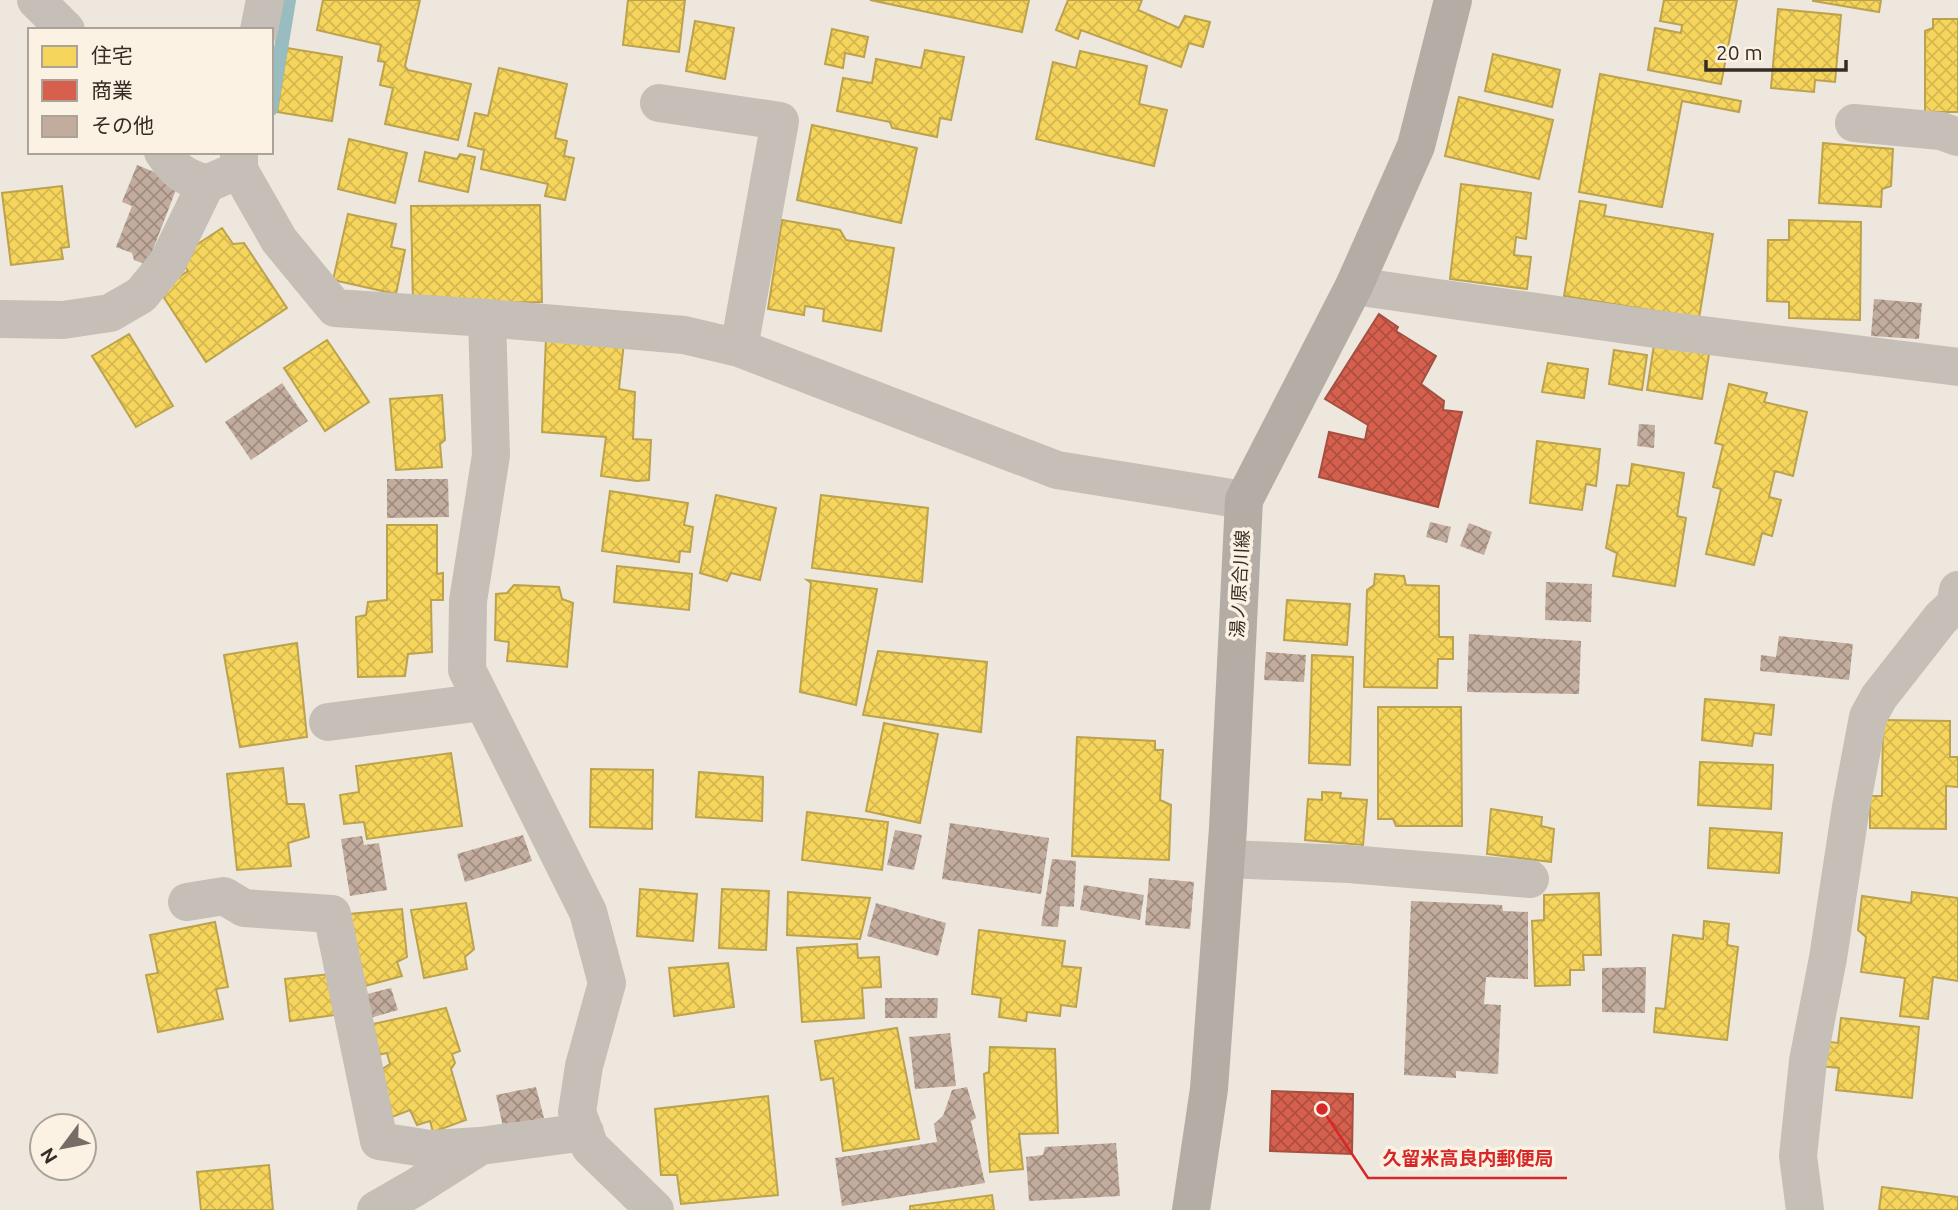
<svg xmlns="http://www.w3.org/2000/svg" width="1958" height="1210" font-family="Ubuntu,'Noto Sans JP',sans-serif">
	<defs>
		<pattern id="homes-cross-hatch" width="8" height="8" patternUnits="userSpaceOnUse" patternTransform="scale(1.75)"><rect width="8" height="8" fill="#f6d55c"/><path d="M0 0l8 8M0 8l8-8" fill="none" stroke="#d4b750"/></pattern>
		<pattern id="shops-cross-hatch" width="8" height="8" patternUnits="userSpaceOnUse" patternTransform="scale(1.75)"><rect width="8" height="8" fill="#d6604d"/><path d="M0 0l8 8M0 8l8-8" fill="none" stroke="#ae4f40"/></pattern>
		<pattern id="building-cross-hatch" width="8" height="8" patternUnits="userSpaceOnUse" patternTransform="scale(1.75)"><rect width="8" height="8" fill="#c2ac9d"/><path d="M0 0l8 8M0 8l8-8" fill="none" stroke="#9e8c80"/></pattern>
	</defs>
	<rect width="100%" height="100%" fill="#ede7dd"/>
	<path fill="url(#homes-cross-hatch)" stroke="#bca24c" stroke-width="2" d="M323,0H420L405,66L408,70L471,84L458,140L385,124L393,88L380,85L385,62L378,61L381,45L317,30Z
		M628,0H685L679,52L623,45Z
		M870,0H1029L1022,32Z
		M1068,0H1142L1138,10L1179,28L1185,16L1210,22L1203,47L1189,43L1181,67L1081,30L1078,39L1056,30Z
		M1664,0H1737L1721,84L1648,70L1655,28L1681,33L1682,25L1660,21Z
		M1813,0H1881L1879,12L1813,1Z
		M1778,9L1841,15L1835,82L1815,80L1814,92L1771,88Z
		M1933,19H1958V112H1925V31L1933,28Z
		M695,21L734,28L725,79L686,71Z
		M832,29L868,37L864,57L845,53L843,68L825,64Z
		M287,48L342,57L332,121L277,112Z
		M925,50L964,57L951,120L940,118L937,137L892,128L890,122L837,111L843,78L872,83L876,59L921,68Z
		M1080,51L1147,66L1139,104L1167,110L1154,166L1036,139L1053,62L1076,68Z
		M1493,54L1560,70L1552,107L1485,91Z
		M499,68L567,84L555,138L567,141L564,156L574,158L565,200L545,196L548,184L481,169L484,150L468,146L475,113L488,116Z
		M1600,74L1741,101L1739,112L1682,101L1662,207L1579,192Z
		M1459,97L1553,120L1539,179L1445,156Z
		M812,125L917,148L901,223L797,200Z
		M349,139L407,153L395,203L338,189Z
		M1823,143L1893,149L1891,186L1882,189L1881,207L1819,203Z
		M425,152L457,159L460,154L475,157L468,192L419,181Z
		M1461,184L1531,193L1526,239L1516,237L1514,255L1531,257L1527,289L1450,279Z
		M62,186L69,247L61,248L63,259L11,265L2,193Z
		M1580,201L1606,205L1604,216L1713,234L1699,318L1564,296Z
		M540,205L542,302L413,304L411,206Z
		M348,214L396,224L391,247L405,250L396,294L333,280Z
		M782,220L840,230L846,240L894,248L881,331L823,321L824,309L805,306L804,315L768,309Z
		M1789,220L1861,222L1860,320L1789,318V302L1767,301L1768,240H1789Z
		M222,228L233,244L244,243L287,308L206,362L159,290L188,271L178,257Z
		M129,334L173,406L136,427L92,356Z
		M546,338L624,342L619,389L635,392L633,439L651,440L649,480L637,481L601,476L606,437L542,432Z
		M327,340L369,402L325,431L284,368Z
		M1654,345L1709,354L1702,399L1647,390Z
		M1614,350L1647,355L1642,390L1609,384Z
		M1548,363L1588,369L1584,398L1542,392Z
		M1729,384L1767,393L1764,402L1807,412L1793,476L1775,471L1769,497L1781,500L1772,536L1762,533L1754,565L1706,554L1721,489L1713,487L1723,445L1715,443Z
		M442,395L445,440L440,444L442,467L396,470L390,399Z
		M1537,441L1600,449L1596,486L1586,484L1582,510L1530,503Z
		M1632,464L1684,473L1677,516L1686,518L1675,586L1613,576L1617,553L1606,548L1617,485L1629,486Z
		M610,491L688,503L684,525L693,527L690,552L680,551L679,562L602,551Z
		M716,495L776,508L760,580L731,573L727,581L700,573Z
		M821,495L928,508L922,582L812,568Z
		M387,525H437V574L443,573V600H431L432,652L408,654L405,676L358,677L356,617L366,615L368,602L387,600Z
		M617,566L692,574L689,610L614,602Z
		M1375,574L1404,576L1406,585L1439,586V637H1453V659H1438L1437,688L1364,687L1367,590L1374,585Z
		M807,580L877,589L856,705L800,692L811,583Z
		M514,585L559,587L562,599L573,603L567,667L507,661L509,642L495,640L496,594L507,593Z
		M1287,600L1350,604L1347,645L1284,640Z
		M297,643L307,737L240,747L224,655Z
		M878,651L987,662L981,732L863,715Z
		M1312,655L1353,657L1350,765L1309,763Z
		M1705,699L1774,705L1771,735L1754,733L1752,746L1702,740Z
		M1378,707H1461L1462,826H1396L1393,819H1378Z
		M1883,720L1950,721V757H1958V787L1946,786V829L1870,828V796H1882Z
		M884,723L938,734L920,823L866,811Z
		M1077,737L1155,741V750H1163L1160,800L1171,805L1169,860L1072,856Z
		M451,753L462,826L367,839L364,822L344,824L340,795L359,792L356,766Z
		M1700,762L1773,765L1771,809L1698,805Z
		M283,768L287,804H304L309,837L288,843L291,866L237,870L227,774Z
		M591,769L653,770L652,829L590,827Z
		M699,772L763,777L762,821L696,817Z
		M1322,792L1341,793L1340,798L1367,800L1363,845L1305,840L1308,799L1322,800Z
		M1491,809L1542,817L1541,826L1554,829L1551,862L1487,854Z
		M807,812L888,822L882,870L802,860Z
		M1710,828L1782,833L1779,873L1708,868Z
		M640,889L697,894L693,941L637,936Z
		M722,889L769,891L766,950L719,948Z
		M788,892L870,898L860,939L787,935Z
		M1912,892L1958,898V981L1933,977L1928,1019L1900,1016L1905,978L1861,972L1866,937L1858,930L1862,896L1911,903Z
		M1599,893L1601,955H1583L1584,970H1570V985L1535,986L1532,921L1544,920V895Z
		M466,903L474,949L465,957L467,969L424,978L411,910Z
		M402,909L407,957L397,962L402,976L365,986L349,914Z
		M1704,921L1729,924L1727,945L1738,947L1727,1040L1654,1032L1656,1008L1665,1009L1673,935L1703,939Z
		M215,922L228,987L216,989L223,1019L158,1032L146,975L158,973L150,935Z
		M979,930L1065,941L1062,966L1081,968L1076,1007L1061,1005L1060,1016L1027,1012L1026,1021L999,1017L1001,998L972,994Z
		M857,944L858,958L879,957L881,987L862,988L864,1018L802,1022L797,948Z
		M728,963L734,1007L674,1016L669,968Z
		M330,974L335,1015L290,1021L285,979Z
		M446,1008L460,1051L452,1054L455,1063L451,1069L466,1120L433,1132L430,1121L417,1125L410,1110L392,1117L376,1073L390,1064L387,1053L378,1055L373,1024Z
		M1841,1018L1919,1027L1912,1098L1836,1090L1839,1068L1820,1066L1822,1041L1838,1043Z
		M897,1028L919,1139L843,1151L833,1078L821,1080L815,1041Z
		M990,1047L1055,1049L1058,1133L1019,1134L1023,1169L990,1172L984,1074L989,1072Z
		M768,1096L778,1195L681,1204L677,1175H661L655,1109Z
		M269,1165L273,1210H201L197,1172Z
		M1882,1187L1958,1197V1210H1879Z
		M992,1195L994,1210H910V1206Z"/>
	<path fill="url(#shops-cross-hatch)" stroke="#a65041" stroke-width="2" d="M1379,314L1398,327L1396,331L1436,356L1421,384L1444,401L1443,410L1462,412L1438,507L1319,477L1329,432L1365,440L1368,425L1325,399Z
		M1272,1091L1353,1094L1352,1154L1270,1151Z"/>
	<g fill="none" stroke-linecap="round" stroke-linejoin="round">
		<path stroke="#98bcbf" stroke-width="14" d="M271,109L289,0"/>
	</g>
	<path fill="url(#building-cross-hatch)" d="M137,165L179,182L147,265L134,260L132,253L116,247L132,206L122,202Z
		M1874,299L1922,303L1919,339L1871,336Z
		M282,383L308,421L251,460L225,422Z
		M1639,424L1655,425L1654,448L1637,446Z
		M387,479H448L449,517L387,518Z
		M1430,522L1451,527L1447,543L1426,537Z
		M1469,523L1492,532L1484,555L1460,546Z
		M1546,582L1592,584L1591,622L1545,620Z
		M1469,634L1581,641L1579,694L1467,692Z
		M1779,636L1853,644L1849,680L1760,671L1761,655L1776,657Z
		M1266,652L1306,655L1304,682L1264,680Z
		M950,823L1049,838L1041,894L942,879Z
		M895,830L922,835L914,870L887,865Z
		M523,835L532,861L465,882L457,854Z
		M362,836L364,845L379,843L387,890L350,896L341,839Z
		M1052,859L1076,861L1074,907L1060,906L1058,927L1041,926Z
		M1149,878L1194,882L1190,929L1145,925Z
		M1084,885L1144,895L1140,920L1080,910Z
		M1411,901L1502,905L1503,911L1528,912V979L1486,977L1484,1004L1501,1005L1498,1074L1456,1071V1078L1404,1075Z
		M876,903L946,923L938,956L867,936Z
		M1646,967L1645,1013L1602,1012V968Z
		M391,988L398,1010L370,1018L363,995Z
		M885,998H938L937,1018H885Z
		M950,1033L956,1086L915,1089L909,1037Z
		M536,1087L544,1118L503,1127L496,1095Z
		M967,1087L976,1118L971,1121L985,1183L842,1206L835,1158L937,1142L934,1124L943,1116L952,1090Z
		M1116,1143L1120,1196L1029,1201L1026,1157L1043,1155L1045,1147Z"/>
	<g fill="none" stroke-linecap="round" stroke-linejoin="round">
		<path stroke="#c6bfb7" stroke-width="38" d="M36,0L66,30
			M259,30L265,0
			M659,103L780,121L739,348
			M1854,123L1941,131L1958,137
			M163,152C176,172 183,176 206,184
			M239,152V170L279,240L335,308L487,318L684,335L739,348L1057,470L1244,500
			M1354,286L1662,330L1958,367
			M487,318L491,455L468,601L467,670L588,912L607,983L584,1066L577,1112L590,1147L655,1210
			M0,319L63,320L110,313L141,295L168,262L206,184L239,170
			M328,722L483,702
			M1226,859L1349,864L1530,879
			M187,902L224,896L244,908L332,914L379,1141L430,1149L480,1146L585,1132
			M376,1210L416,1187L479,1147
			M1805,1210L1798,1156L1808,1061L1828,958L1851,807L1868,717L1879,697L1941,618L1955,605L1958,590"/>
		<path stroke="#b4ada6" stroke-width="38" d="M1191,1210L1209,1089L1228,828L1244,500L1354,286L1416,146L1453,0"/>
	</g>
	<g text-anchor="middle" stroke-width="7" stroke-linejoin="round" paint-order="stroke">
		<g font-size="18" fill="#362c25" stroke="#fbf2e4">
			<text transform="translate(1240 584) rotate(-87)" y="6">湯ノ原合川線</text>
		</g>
	</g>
	<path fill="none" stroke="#d62828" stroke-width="2.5" d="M1322 1109L1368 1178H1567"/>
	<circle fill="#d62828" stroke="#fbf2e4" stroke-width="2.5" cx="1322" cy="1109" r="7"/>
	<g font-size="19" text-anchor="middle" font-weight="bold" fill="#d62828" stroke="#fbf2e4" stroke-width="7" stroke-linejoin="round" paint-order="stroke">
		<text x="1468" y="1165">久留米高良内郵便局</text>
	</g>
	<rect x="28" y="28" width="245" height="126" fill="#fbf2e4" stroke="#aca398" stroke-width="2"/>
	<rect x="42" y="46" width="35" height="21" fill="#f6d55c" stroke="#aca398" stroke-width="2"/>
	<text x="91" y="63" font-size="21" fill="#362c25">住宅</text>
	<rect x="42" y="80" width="35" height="21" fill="#d6604d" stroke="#aca398" stroke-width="2"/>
	<text x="91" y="98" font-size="21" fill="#362c25">商業</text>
	<rect x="42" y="116" width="35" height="21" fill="#c2ac9d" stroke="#aca398" stroke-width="2"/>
	<text x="91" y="133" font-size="21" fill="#362c25">その他</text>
	<g transform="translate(63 1147) rotate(238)"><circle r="33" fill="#fbf2e4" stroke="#aca398" stroke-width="2"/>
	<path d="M0-5L12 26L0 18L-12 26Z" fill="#766d65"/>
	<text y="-10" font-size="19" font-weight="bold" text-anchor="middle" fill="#362c25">N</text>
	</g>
	<path d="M1706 60v10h140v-10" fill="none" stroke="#362c25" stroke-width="3.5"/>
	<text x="1716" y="60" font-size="21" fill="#362c25" stroke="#fbf2e4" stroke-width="5" paint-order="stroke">20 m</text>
</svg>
